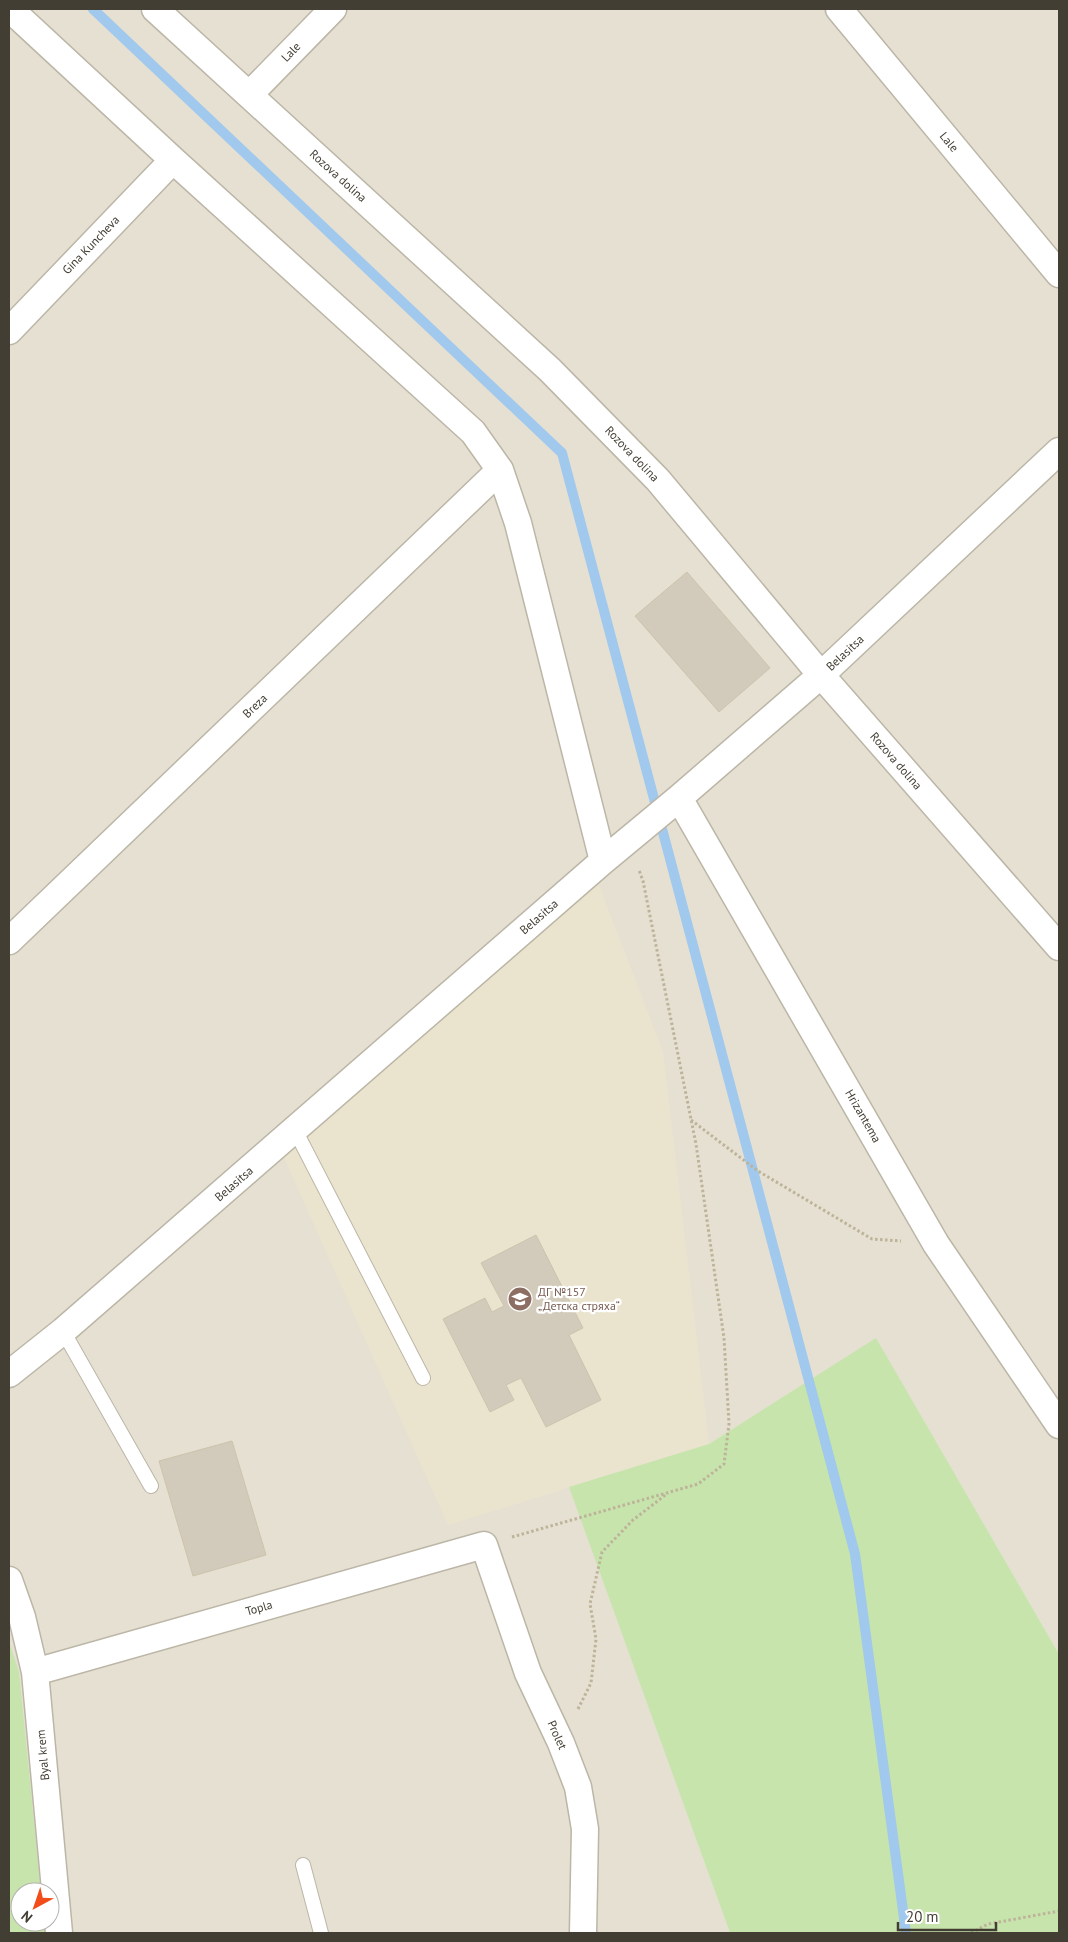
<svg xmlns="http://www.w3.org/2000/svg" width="1068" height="1942" font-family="'PT Sans',sans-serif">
	<rect width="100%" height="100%" fill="#f1eee4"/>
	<path fill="#e5e0d2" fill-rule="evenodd" d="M9,9H1059V1654L876,1339L709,1444L570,1487L730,1933H9ZM20,1892H50V1922H20Z"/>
	<path fill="#eae4ce" d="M596,878L663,1052L709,1444L448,1525L283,1155Z"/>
	<path fill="#c7e4ad" d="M876,1338L1059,1654V1933H730L569,1487L709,1444Z
		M9,1642L19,1672L41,1892H20V1922H44L45,1933H9Z"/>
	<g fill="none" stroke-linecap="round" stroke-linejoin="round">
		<path stroke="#a1c8ed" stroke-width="10" d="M93,9L562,453L855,1554L906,1933"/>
	</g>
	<path fill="#d2caba" stroke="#cdc3ad" d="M687,572L770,668L719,712L635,616Z
		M536,1235L583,1328L569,1335L601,1400L546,1427L521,1378L506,1385L514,1400L490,1412L443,1319L485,1298L492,1312L504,1306L481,1263Z
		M232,1441L266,1555L193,1576L159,1461Z"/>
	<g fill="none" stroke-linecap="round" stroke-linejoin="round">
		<defs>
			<path id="service" d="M295,1130L423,1378
				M63,1331L151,1486
				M303,1865L321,1933"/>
			<path id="minor" d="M10,9L173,160L473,432L500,470L518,523L603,861
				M155,9L550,370L658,480L821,675L1059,947
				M839,9L1059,274
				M249,95L333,9
				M9,331L173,160
				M679,798L936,1244L1059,1425
				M9,941L500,470
				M9,1374L63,1331L603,861L679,798L821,675L1059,451
				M9,1580L22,1617L35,1672L59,1933
				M35,1672L484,1545L528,1673L561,1743L578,1787L585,1829L583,1933"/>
		</defs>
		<use href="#service" stroke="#bcb6a7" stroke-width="16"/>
		<use href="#minor" stroke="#bcb6a7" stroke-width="29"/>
		<path stroke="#bdb399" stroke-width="3" stroke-dasharray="2.5 2.5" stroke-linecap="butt" d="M691,1120L758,1171L872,1239L901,1241
			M512,1537L698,1484L724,1464L729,1424L724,1338L696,1144L643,881L639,870
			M578,1709L591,1683L596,1639L590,1604L602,1552L633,1520L668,1493
			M971,1933L988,1924L1059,1911"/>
		<use href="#service" stroke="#fff" stroke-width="14"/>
		<use href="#minor" stroke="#fff" stroke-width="26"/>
	</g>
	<defs>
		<symbol id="school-disc" viewBox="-11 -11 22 22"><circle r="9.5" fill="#8d6e63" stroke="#fff"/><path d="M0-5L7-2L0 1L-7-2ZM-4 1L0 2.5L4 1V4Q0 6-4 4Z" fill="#fff"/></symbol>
	</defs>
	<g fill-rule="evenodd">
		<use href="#school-disc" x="506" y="1285" width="28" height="28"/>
	</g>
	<g text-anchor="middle" stroke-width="4.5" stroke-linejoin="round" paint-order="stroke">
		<g font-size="12" fill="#433e34" stroke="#fff">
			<text transform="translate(291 52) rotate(-46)" y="4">Lale</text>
			<text transform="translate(949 142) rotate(50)" y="4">Lale</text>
			<text transform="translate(338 176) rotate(42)" y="4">Rozova dolina</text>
			<text transform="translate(91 245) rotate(-46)" y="4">Gina Kuncheva</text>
			<text transform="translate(632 454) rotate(46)" y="4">Rozova dolina</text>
			<text transform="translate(845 653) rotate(-43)" y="4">Belasitsa</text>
			<text transform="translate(255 706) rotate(-44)" y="4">Breza</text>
			<text transform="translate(896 761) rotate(49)" y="4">Rozova dolina</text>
			<text transform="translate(539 917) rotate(-41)" y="4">Belasitsa</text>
			<text transform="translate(863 1116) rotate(60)" y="4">Hrizantema</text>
			<text transform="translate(234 1184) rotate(-41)" y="4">Belasitsa</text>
			<text transform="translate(259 1608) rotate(-16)" y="4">Topla</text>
			<text transform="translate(557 1735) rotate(66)" y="4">Prolet</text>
			<text transform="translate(43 1755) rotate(-95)" y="4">Byal krem</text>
		</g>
		<g font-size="12" fill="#785e54" stroke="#fff" text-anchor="start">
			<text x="538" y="1296">ДГ №157<tspan x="538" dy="14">„Детска стряха“</tspan></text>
		</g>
	</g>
	<rect width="1068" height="1942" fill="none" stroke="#433e34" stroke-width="20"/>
	<g transform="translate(35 1907) rotate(220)"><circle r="24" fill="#ffffff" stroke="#b4b2ae"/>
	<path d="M0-4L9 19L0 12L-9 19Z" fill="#f24c1a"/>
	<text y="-8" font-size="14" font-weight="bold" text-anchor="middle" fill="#433e34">N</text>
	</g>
	<path d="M898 1922v8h98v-8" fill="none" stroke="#433e34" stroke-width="2.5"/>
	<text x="906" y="1922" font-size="15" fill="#433e34" stroke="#ffffff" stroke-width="4" paint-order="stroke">20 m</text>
</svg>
